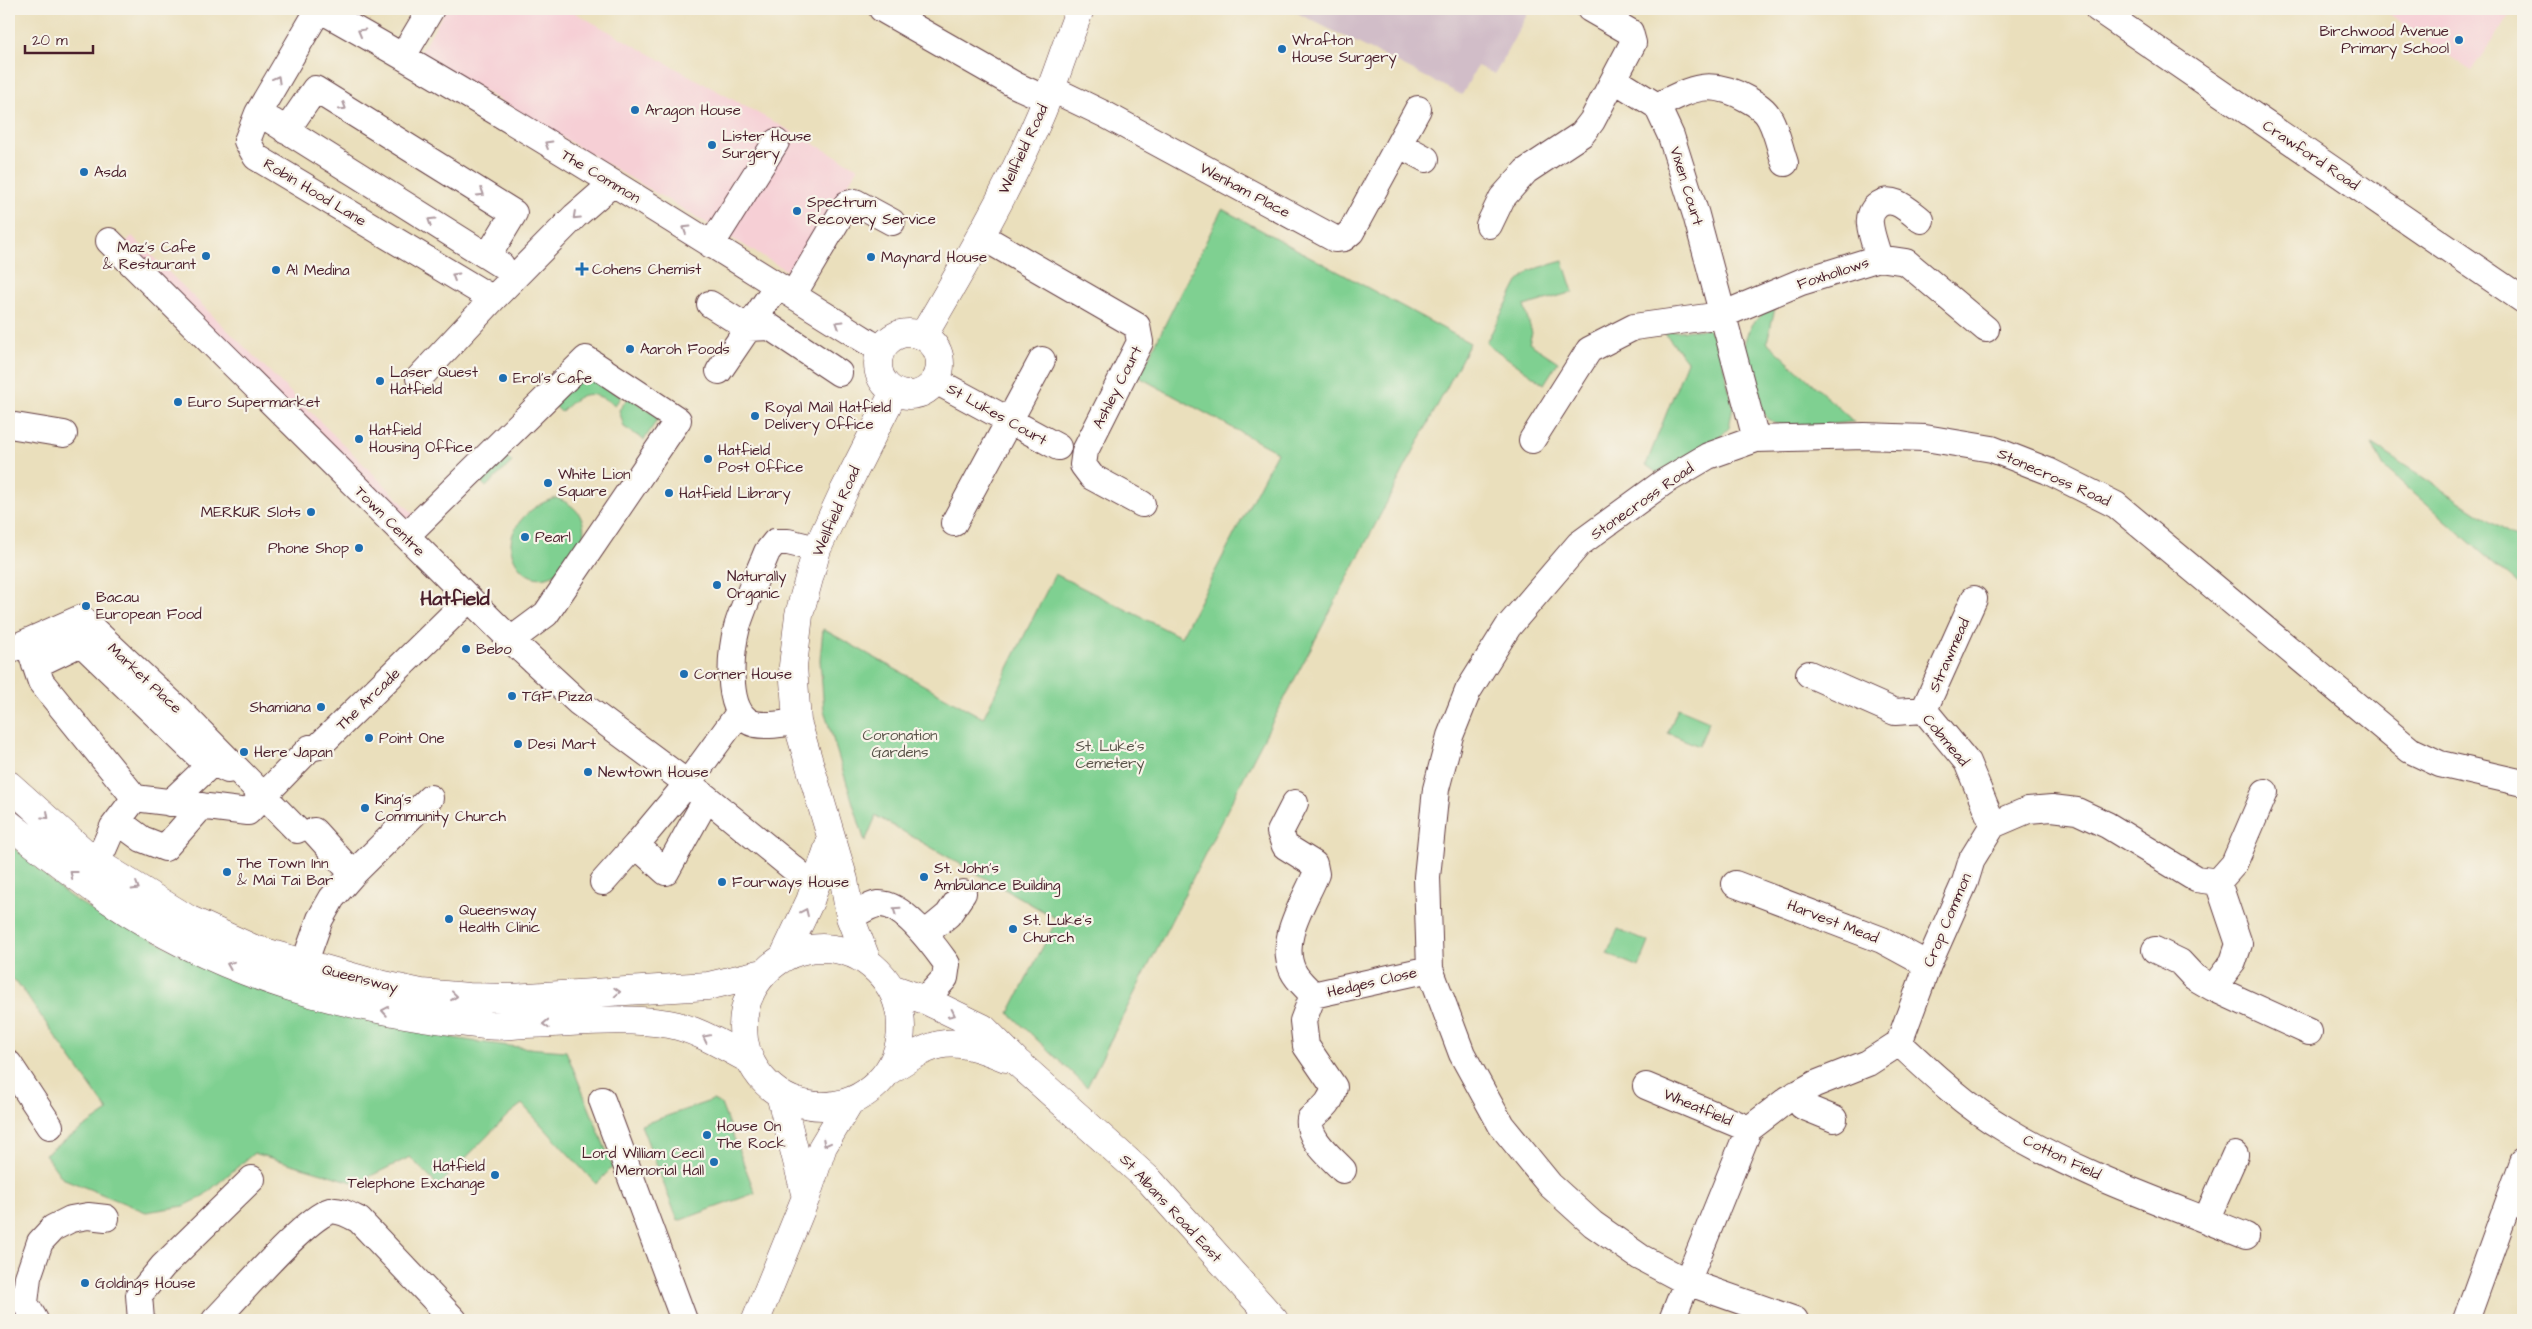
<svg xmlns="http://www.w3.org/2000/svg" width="2532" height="1329" font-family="'Architects Daughter',sans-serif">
	<rect width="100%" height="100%" fill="#f7f3e8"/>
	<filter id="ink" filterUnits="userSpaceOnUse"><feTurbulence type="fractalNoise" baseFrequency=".02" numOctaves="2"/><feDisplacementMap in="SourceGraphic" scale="10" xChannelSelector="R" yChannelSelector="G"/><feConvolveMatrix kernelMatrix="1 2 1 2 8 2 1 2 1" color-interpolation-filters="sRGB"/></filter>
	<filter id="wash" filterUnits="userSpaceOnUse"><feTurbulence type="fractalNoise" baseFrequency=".0096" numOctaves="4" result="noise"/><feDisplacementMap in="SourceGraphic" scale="20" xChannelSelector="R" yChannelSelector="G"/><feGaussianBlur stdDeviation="1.12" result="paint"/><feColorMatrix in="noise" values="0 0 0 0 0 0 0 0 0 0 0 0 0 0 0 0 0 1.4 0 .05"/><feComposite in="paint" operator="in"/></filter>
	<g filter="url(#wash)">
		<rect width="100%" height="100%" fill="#eadfbc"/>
		<path fill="#f6cfd5" d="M446,9H568L858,168L794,275L420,53Z
			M2382,9H2514L2471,71Z
			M132,236L416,516L396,537L111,257Z"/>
		<path fill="#d1bdc8" d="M1289,9H1530L1495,74L1477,66L1462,95Z"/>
		<path fill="#7fd091" stroke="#64785e" d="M1222,209L1470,343L1253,759L1087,1087L1009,1013L1057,919L876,816L865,842L824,710L820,660L823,629L983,718L1055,574L1181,637L1277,452L1139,377Z
			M1563,261L1573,292L1524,306L1532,333L1529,343L1558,362L1544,384L1486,343L1518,282L1531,270Z
			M1776,304L1767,342L1854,422C1836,423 1788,431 1774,422C1771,421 1767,418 1765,415C1759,409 1743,349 1745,341C1749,324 1762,312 1776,304Z
			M1708,329L1718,343L1733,406L1729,428L1718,439L1657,473L1646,465L1687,361L1664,332Z
			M590,378L621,397L615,405C590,389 582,391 561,412L553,404L581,379Z
			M629,397L659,417L644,440L624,427L619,410Z
			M2372,444L2523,543V589L2384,467Z
			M504,454L512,462L486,487L478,479Z
			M556,498C622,520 554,605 521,569C494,539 527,505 556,498Z
			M1678,708L1709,721L1699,746L1668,733Z
			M9,844C28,858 44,876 63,891C87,910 118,922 146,936C277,1002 418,1042 566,1051L613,1167L596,1184L522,1104L509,1114L438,1186L410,1157L356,1183L254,1153L202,1197L184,1206L146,1212L62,1178L45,1154L108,1111L17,982L9,977Z
			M1618,929L1649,942L1639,967L1607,954Z
			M713,1100L721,1104L755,1193L678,1221L641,1125Z"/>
	</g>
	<g filter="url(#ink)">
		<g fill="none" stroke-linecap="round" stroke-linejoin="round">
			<path stroke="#cab99f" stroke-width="26" stroke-dasharray="26 13" stroke-linecap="butt" d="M2520,987L2523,988"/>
			<defs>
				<path id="minor" d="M882,9L1015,85L1046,99
					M2098,9L2523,300
					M403,56L431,9
					M1615,80L1657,106L1671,136L1696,215L1756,439
					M1050,88L1106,115L1335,239L1344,238L1351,232L1418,109
					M1657,106C1692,88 1710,78 1747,99C1756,104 1765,109 1770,119C1777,132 1780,149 1785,163
					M272,121L501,265
					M286,131L315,89L514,213L488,256
					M1400,145L1426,159
					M613,183L575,216L493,299L256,157L247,141L258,113L319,9C506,113 686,229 868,342L881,349
					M1489,225L1502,198L1526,171L1582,134L1592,121L1633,43L1630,32L1590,9
					M981,236L1137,326L1140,342L1085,451L1083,465L1092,477L1142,504
					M109,241L511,640L578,702L707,798
					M711,245L776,142
					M1879,258C1876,247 1871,235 1870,224C1869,217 1872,210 1877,206C1892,193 1908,210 1921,220
					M793,295L847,204L855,202L892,222
					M710,304L748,328L770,327L839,373
					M719,371L777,286
					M419,378L493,299
					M936,381L1058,447
					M9,425L64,434
					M1532,440L1589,350L1634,327L1722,315L1801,282L1879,258L1906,262L1986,329
					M954,523L1042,360
					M406,536L586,359L678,420L546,614L511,640
					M30,649L41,682L135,798L113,827L103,850
					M9,650L81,618L180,711L297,830
					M35,665L81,643L209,766H220L228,770
					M1809,674L1895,712L1924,710L1967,762L1993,825
					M1924,710L1974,599
					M739,713L687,784L636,845L666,872L707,798L800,874
					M797,722C783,723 760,729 748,721C725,706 731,650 737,627C745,601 757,577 767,552L775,542H788L817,549
					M135,798L248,812L310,748L319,746L469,599
					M170,803L209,766
					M1295,803L1280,832L1285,846L1314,864L1316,874C1304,903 1278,940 1293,971C1297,980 1307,988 1313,995L1303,1021L1306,1046L1334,1087C1332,1103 1322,1109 1310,1119C1307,1139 1331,1157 1343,1170
					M113,827L127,828L142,839L165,848L202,806
					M314,831L353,874
					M603,882L636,845
					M2218,882L2234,864L2265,792
					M1735,884L1882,940L1928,965
					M850,917C858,913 870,905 878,904C903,902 934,946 947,964L945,978L925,1000
					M925,934L948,915L963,893
					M2155,950L2180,962L2194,977L2213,988L2309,1032
					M304,964L320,919L332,898L353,874L430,798
					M1313,995L1430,969
					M1899,1043C1932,1074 1966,1106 2005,1129C2080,1175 2165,1203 2246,1236
					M9,1064L50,1126
					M1646,1086L1749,1129
					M1796,1094L1802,1106L1834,1119
					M602,1100L684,1320
					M2206,1220L2235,1155
					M35,1320L25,1303L28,1277L40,1242L53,1228L71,1219L88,1216L106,1218
					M141,1320L139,1295L163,1266L252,1179
					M215,1320C237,1298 305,1218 330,1211C339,1209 351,1216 359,1220L454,1320
					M1672,1320L1687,1282L1640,1257L1593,1224L1550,1185L1501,1125L1462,1054L1430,969L1427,877L1436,789L1450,736L1468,691L1508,627L1579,544L1664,482L1708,456L1756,439L1864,436L1925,438L1992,449L2048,471L2116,505L2410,750L2440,764L2523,783
					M1795,1320L1687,1282L1749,1129L1788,1099L1815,1084L1868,1063L1899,1043L1928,965L1965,882L1972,859L1993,825L2028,810L2052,808L2077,811L2107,825L2196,879L2218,882L2239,944L2233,962L2213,988
					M2466,1320L2523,1162"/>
				<path id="major" d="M878 364a31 31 0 1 1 62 0a31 31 0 1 1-62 0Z
					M923,336C965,264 1007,193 1040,116C1055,81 1066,44 1080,9
					M9,785L94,861L188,919L254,949L370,982L421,993L469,997L511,998L708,986L763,973
					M9,824C42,850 76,877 111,901C224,978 350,1011 485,1025C498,1027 512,1025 525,1024C572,1023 622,1016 669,1024C697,1029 725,1047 750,1060
					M743 1027a79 79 0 1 1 158 0a79 79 0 1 1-158 0Z
					M784,956L810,901L831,840
					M867,961L850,917L844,880L797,722L793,666L799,615L817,549L844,491L894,392
					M891,988L925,1000L983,1028L1017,1062L1149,1180L1274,1320
					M887,1072C937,1039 950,1035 1006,1058
					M780,1094L806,1197
					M756,1320L806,1197L823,1146L850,1101"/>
			</defs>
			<use href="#minor" stroke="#623c41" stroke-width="28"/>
			<use href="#major" stroke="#623c41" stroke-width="29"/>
			<use href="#minor" stroke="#fff" stroke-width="26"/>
			<use href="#major" stroke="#fff" stroke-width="28"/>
		</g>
		<defs><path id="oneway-chevron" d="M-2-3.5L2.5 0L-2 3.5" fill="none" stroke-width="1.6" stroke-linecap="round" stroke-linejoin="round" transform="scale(1.25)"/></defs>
		<g stroke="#ae9aa0">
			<use href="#oneway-chevron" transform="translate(361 32) rotate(-151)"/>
			<use href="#oneway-chevron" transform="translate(277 79) rotate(-61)"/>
			<use href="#oneway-chevron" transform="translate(343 107) rotate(32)"/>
			<use href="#oneway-chevron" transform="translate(548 144) rotate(-149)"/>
			<use href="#oneway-chevron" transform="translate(481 193) rotate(32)"/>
			<use href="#oneway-chevron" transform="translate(576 216) rotate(137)"/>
			<use href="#oneway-chevron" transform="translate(431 221) rotate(-148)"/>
			<use href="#oneway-chevron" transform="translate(686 229) rotate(-148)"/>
			<use href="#oneway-chevron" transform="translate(455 276) rotate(-149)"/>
			<use href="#oneway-chevron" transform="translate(839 324) rotate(-148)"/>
			<use href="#oneway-chevron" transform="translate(46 816) rotate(42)"/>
			<use href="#oneway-chevron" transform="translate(73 874) rotate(-142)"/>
			<use href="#oneway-chevron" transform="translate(136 887) rotate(31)"/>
			<use href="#oneway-chevron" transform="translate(896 910) rotate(-146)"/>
			<use href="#oneway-chevron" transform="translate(805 912) rotate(-65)"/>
			<use href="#oneway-chevron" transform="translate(230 965) rotate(-158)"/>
			<use href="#oneway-chevron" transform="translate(617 992) rotate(-3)"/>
			<use href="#oneway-chevron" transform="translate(454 996) rotate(6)"/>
			<use href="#oneway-chevron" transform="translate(385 1011) rotate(-170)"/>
			<use href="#oneway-chevron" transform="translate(952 1014) rotate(26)"/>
			<use href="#oneway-chevron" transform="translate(546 1024) rotate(178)"/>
			<use href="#oneway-chevron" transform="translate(706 1038) rotate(-154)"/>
			<use href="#oneway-chevron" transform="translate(826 1143) rotate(118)"/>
		</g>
	</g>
	<g fill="#1f6fb2" stroke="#f7f3e8" stroke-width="2">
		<circle cx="2459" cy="40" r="5"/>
		<circle cx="1282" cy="49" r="5"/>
		<circle cx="635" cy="110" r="5"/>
		<circle cx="712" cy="145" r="5"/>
		<circle cx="84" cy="172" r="5"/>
		<circle cx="797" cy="211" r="5"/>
		<circle cx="206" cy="256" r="5"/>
		<circle cx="871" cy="257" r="5"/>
		<path d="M579.5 261.5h5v5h5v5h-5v5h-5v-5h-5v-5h5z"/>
		<circle cx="276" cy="270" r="5"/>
		<circle cx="630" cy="349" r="5"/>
		<circle cx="503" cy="378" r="5"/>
		<circle cx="380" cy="381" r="5"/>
		<circle cx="178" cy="402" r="5"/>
		<circle cx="755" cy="416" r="5"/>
		<circle cx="359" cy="439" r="5"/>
		<circle cx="708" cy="459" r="5"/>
		<circle cx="548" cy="483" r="5"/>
		<circle cx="669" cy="493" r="5"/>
		<circle cx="311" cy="512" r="5"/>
		<circle cx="525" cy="537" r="5"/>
		<circle cx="359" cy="548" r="5"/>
		<circle cx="717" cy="585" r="5"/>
		<circle cx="86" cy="606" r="5"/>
		<circle cx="466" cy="649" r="5"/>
		<circle cx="684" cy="674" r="5"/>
		<circle cx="512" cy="696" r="5"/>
		<circle cx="321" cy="707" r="5"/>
		<circle cx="369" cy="738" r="5"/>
		<circle cx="518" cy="744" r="5"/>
		<circle cx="244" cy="752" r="5"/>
		<circle cx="588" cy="772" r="5"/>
		<circle cx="365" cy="808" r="5"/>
		<circle cx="227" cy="872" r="5"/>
		<circle cx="924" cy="877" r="5"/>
		<circle cx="722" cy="882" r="5"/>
		<circle cx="449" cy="919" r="5"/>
		<circle cx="1013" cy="929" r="5"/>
		<circle cx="707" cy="1135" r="5"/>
		<circle cx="714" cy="1162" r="5"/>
		<circle cx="495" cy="1175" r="5"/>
		<circle cx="85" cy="1283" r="5"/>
	</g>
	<g text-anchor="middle" stroke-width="4.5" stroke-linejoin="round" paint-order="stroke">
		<g font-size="15" fill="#4a1f2b" stroke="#f7f3e8" text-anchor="start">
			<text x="2449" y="36" text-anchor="end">Birchwood Avenue<tspan x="2449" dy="17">Primary School</tspan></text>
			<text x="1292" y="45">Wrafton<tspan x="1292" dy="17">House Surgery</tspan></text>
			<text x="645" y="115">Aragon House</text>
			<text x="722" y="141">Lister House<tspan x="722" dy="17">Surgery</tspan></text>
			<text x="94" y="177">Asda</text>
			<text x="807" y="207">Spectrum<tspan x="807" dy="17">Recovery Service</tspan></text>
			<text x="196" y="252" text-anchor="end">Maz's Cafe<tspan x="196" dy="17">&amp; Restaurant</tspan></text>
			<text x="881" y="262">Maynard House</text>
			<text x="592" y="274">Cohens Chemist</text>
			<text x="286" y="275">Al Medina</text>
			<text x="640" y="354">Aaroh Foods</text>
			<text x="390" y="377">Laser Quest<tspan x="390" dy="17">Hatfield</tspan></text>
			<text x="513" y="383">Erol's Cafe</text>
			<text x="188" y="407">Euro Supermarket</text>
			<text x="765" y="412">Royal Mail Hatfield<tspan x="765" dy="17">Delivery Office</tspan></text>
			<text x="369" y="435">Hatfield<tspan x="369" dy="17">Housing Office</tspan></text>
			<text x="718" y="455">Hatfield<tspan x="718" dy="17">Post Office</tspan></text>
			<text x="558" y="479">White Lion<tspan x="558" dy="17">Square</tspan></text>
			<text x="679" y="498">Hatfield Library</text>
			<text x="301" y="517" text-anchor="end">MERKUR Slots</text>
			<text x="535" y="542">Pearl</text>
			<text x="349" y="553" text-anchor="end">Phone Shop</text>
			<text x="727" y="581">Naturally<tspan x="727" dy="17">Organic</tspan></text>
			<text x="96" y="602">Bacau<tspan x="96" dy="17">European Food</tspan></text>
			<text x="476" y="654">Bebo</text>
			<text x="694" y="679">Corner House</text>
			<text x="522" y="701">TGF Pizza</text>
			<text x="311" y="712" text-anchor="end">Shamiana</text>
			<text x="379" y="743">Point One</text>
			<text x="528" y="749">Desi Mart</text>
			<text x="254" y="757">Here Japan</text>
			<text x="598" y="777">Newtown House</text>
			<text x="375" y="804">King's<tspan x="375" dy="17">Community Church</tspan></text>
			<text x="237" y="868">The Town Inn<tspan x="237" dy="17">&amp; Mai Tai Bar</tspan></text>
			<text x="934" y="873">St. John's<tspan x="934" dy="17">Ambulance Building</tspan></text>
			<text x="732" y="887">Fourways House</text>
			<text x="459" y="915">Queensway<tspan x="459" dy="17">Health Clinic</tspan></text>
			<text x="1023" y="925">St. Luke's<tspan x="1023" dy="17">Church</tspan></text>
			<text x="717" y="1131">House On<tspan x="717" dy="17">The Rock</tspan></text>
			<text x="704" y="1158" text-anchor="end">Lord William Cecil<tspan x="704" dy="17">Memorial Hall</tspan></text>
			<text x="485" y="1171" text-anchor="end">Hatfield<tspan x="485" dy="17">Telephone Exchange</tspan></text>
			<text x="95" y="1288">Goldings House</text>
		</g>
		<g font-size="15" fill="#4a1f2b" stroke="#f7f3e8">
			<text transform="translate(1023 149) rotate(-65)" y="5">Wellfield Road</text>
			<text transform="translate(2311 155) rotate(34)" y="5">Crawford Road</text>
			<text transform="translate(601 176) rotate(31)" y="5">The Common</text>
			<text transform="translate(1687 186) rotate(73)" y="5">Vixen Court</text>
			<text transform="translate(1245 190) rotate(28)" y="5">Wenham Place</text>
			<text transform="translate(315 192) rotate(31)" y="5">Robin Hood Lane</text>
			<text transform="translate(1833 273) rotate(-18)" y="5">Foxhollows</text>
			<text transform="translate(1117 387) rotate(-63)" y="5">Ashley Court</text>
			<text transform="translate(997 414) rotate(29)" y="5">St Lukes Court</text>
			<text transform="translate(2054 477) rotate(24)" y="5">Stonecross Road</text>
			<text transform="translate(1642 501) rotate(-35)" y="5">Stonecross Road</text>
			<text transform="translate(836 511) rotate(-66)" y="5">Wellfield Road</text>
			<text transform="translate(390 521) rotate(45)" y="5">Town Centre</text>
			<text transform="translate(1949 655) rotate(-66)" y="5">Strawmead</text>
			<text transform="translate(145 678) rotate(43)" y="5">Market Place</text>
			<text transform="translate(368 699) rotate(-44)" y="5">The Arcade</text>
			<text transform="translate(1946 740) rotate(50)" y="5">Cobmead</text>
			<text transform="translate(1947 920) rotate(-67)" y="5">Crop Common</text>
			<text transform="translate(1833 921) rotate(21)" y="5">Harvest Mead</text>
			<text transform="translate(360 978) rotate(14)" y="5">Queensway</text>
			<text transform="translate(1372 982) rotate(-13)" y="5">Hedges Close</text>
			<text transform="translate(1698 1107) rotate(23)" y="5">Wheatfield</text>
			<text transform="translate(2062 1157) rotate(26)" y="5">Cotton Field</text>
			<text transform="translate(1171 1208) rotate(47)" y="5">St Albans Road East</text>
		</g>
		<g font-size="15" fill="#5a544a" stroke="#f7f3e8">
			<text x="900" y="740">Coronation<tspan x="900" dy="17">Gardens</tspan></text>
			<text x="1110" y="751">St. Luke's<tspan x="1110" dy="17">Cemetery</tspan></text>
		</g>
		<g font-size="20" font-weight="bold" fill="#4a1f2b" stroke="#f7f3e8">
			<text x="455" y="605">Hatfield</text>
		</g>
	</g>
	<rect width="2532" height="1329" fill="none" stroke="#f7f3e8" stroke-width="30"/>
	<path d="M25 45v8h68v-8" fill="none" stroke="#4a1f2b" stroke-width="2.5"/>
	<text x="32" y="45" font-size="15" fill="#4a1f2b" stroke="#f7f3e8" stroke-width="4" paint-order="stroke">20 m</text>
</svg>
